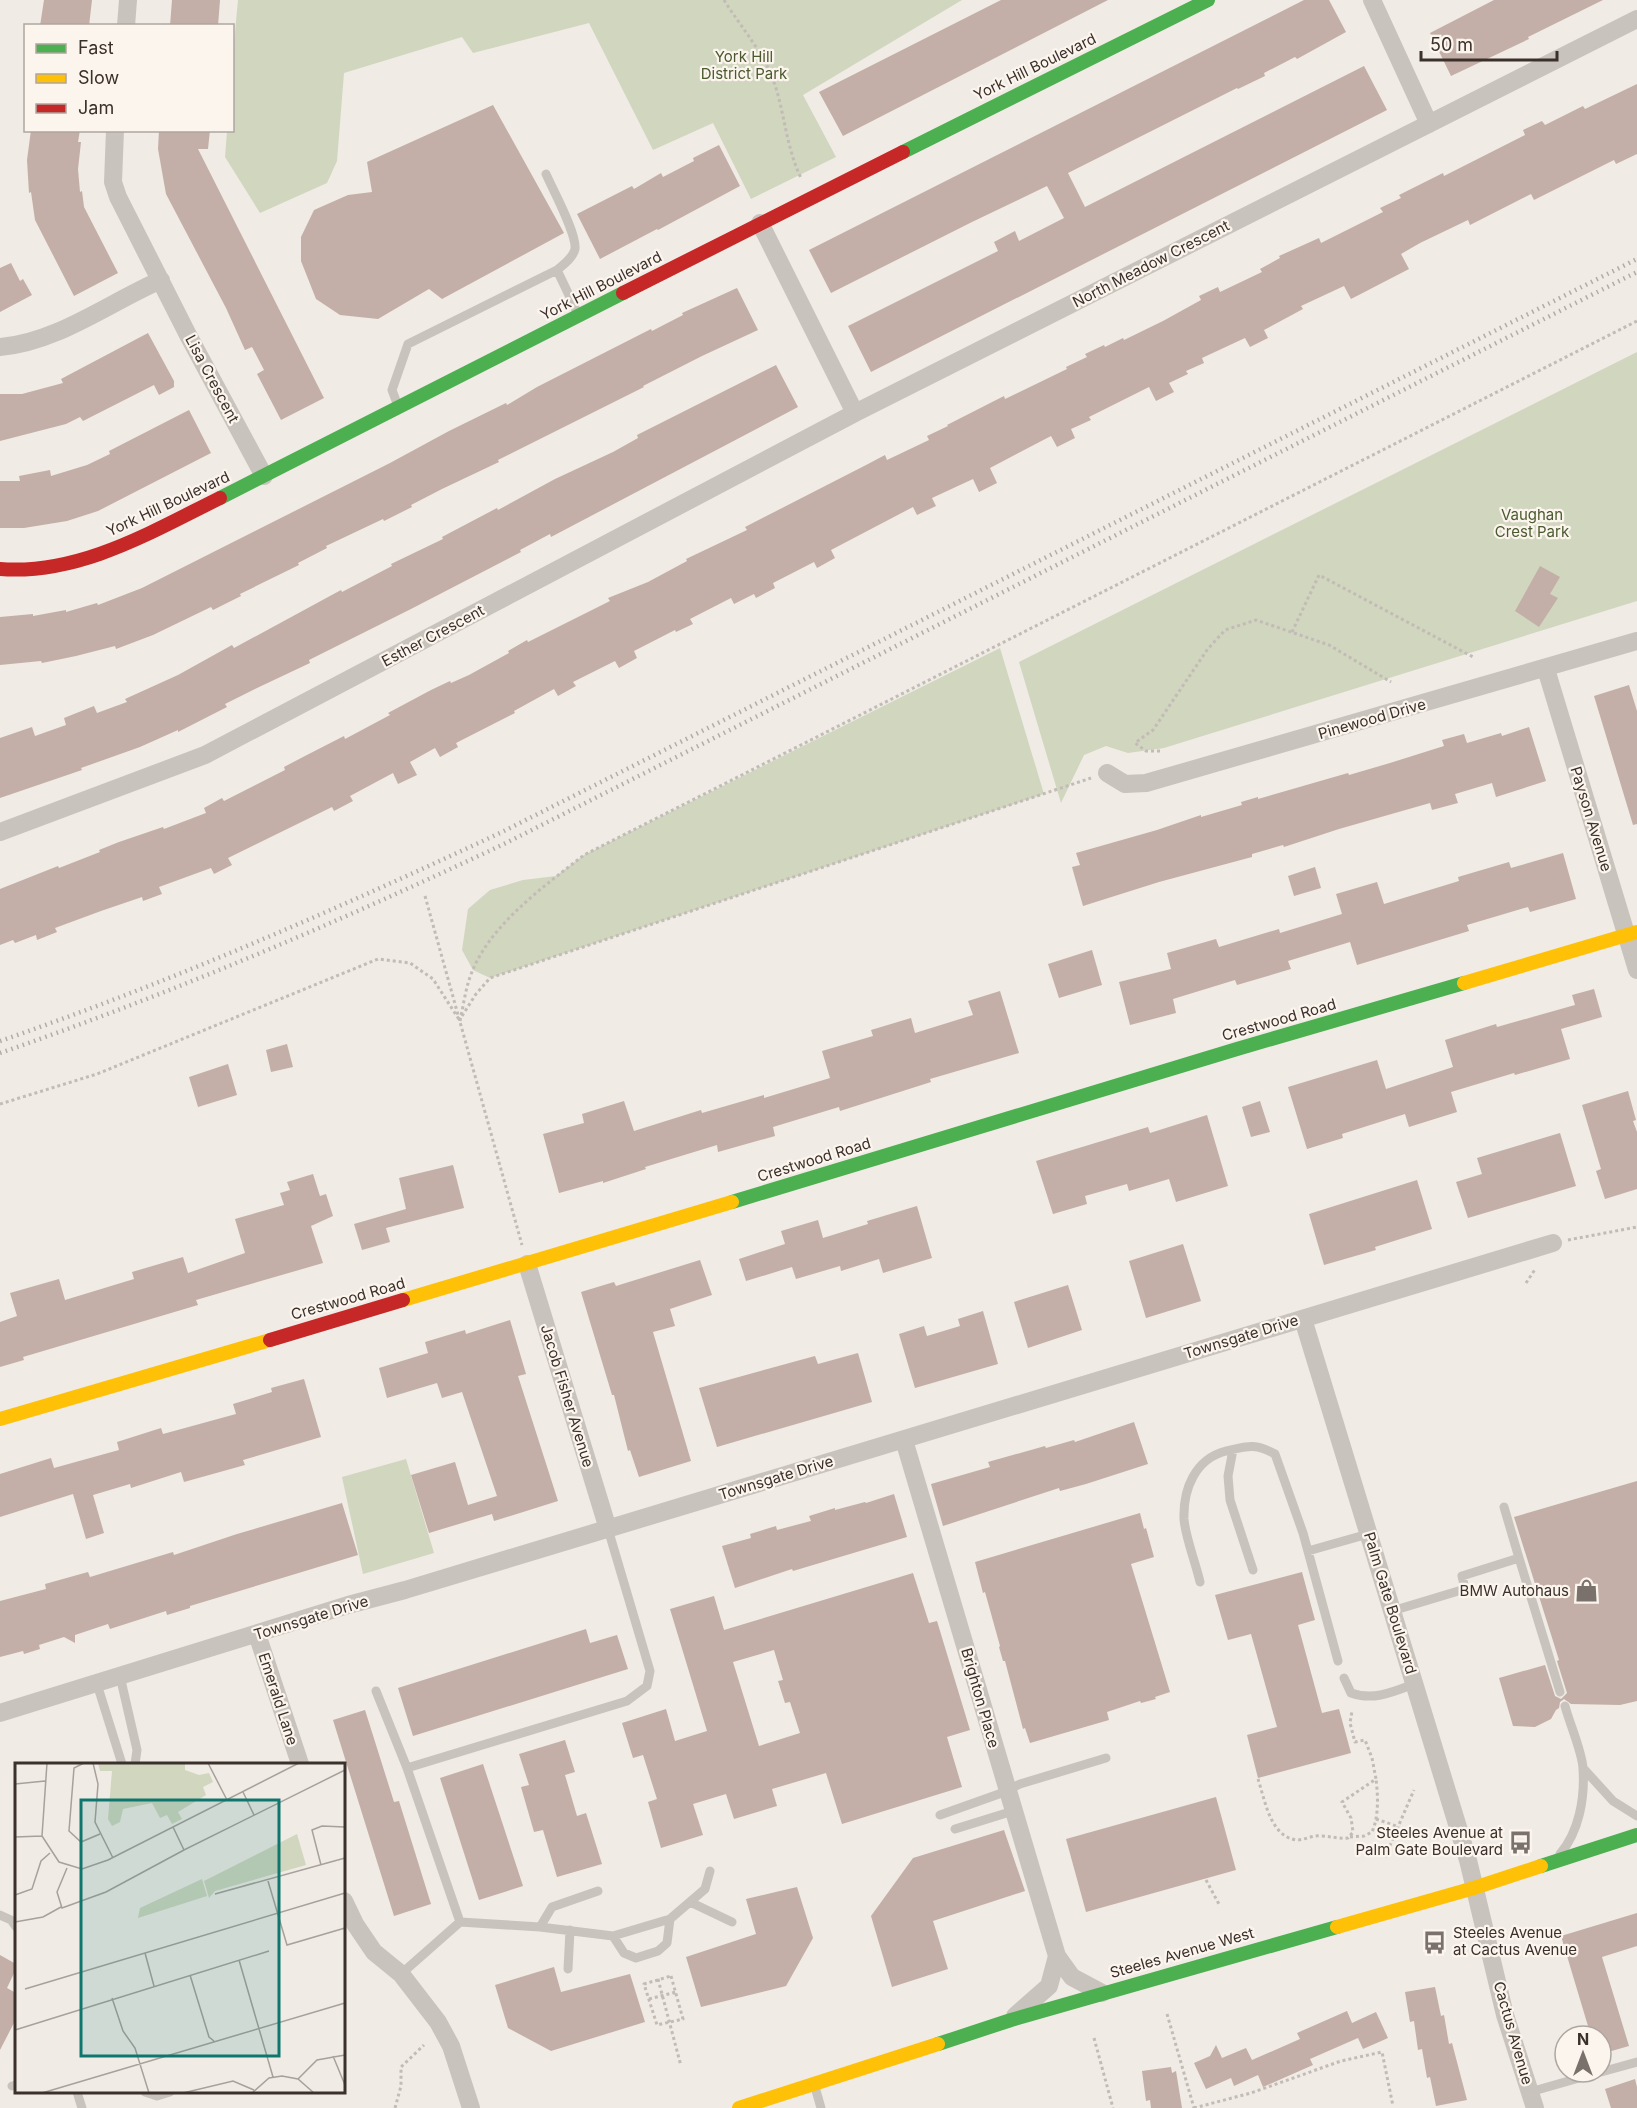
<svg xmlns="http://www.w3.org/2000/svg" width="1637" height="2108" font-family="Inter,sans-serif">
	<rect width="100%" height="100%" fill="#f0ebe5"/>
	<path fill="#d1d6bf" d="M238,0H962L803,95L836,157L751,199L713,123L653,150L589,23L473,53L462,37L344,73L337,161L327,183L260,213L225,157L227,131L232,130V64Z
		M1637,352V601L1164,748L1128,753L1106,746L1084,755L1061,803L1019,662Z
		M1000,648L1044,794L490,978L473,970L462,950L468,909L490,890L523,880L556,876L584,855Z
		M406,1459L434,1553L363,1574L342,1477Z"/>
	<path fill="#c3afa7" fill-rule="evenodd" d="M44,0H92L89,26H40Z
		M172,0H220L218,26H170Z
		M1001,0H1108L843,136L819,92Z
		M1304,0H1329L1346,32L1297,59L1295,57L1264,73L1265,76L1238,89L1237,88L1068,173L1085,207L1364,66L1387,110L871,372L848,326L998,251L994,242L1015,231L1019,241L1064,218L1047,186L972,222L831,293L809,250Z
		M1494,0H1603L1528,37L1529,39L1451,76L1430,33Z
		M1637,84V154L1616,164L1614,160L1534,200L1531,194L1470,225L1468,220L1420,243L1401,254L1409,269L1351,299L1344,286L1301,306L1303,309L1264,330L1268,338L1250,347L1245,338L1202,358L1204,363L1186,371L1188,374L1169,383L1174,392L1156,401L1149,387L1089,417L1091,420L1071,429L1075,438L1057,447L1051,436L990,468L997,483L979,492L973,479L932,498L936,506L917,515L913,507L831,550L835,558L817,568L814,562L773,583L775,588L756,598L754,594L734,604L731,598L690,619L693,624L676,632L675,630L634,651L637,658L619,668L615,661L573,682L576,686L558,696L554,689L514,711L515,713L456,743L458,747L440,757L435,748L410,762L417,775L398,784L393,773L350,796L353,801L334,811L332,807L228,858L232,865L214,874L211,868L159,887L162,894L143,901L142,897L101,911L55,928L57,932L37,940L36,935L15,943L13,940L0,945V889L58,866L59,868L100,852L99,850L119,842L163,827L164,829L206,813L204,808L222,798L224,801L285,770L284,767L303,757L344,736L345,739L390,715L388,713L431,690L450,681L451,683L469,675L509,653L508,651L527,640L528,642L610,601L608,598L648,582L687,561L686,559L747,530L745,527L868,464L885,455L887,460L929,440L927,436L948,426L947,425L1004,396L1005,399L1067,369L1066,367L1087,357L1085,354L1104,345L1105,347L1123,338L1124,340L1163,321L1201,300L1199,296L1218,287L1220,292L1262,272L1260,269L1280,258L1279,256L1319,238L1321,243L1383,212L1380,208L1401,198L1399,195L1443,173L1444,176L1525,135L1523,130L1542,121L1545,125L1583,106L1585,109Z
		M493,105L564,233L442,299L429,289L378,319L340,315L316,299L301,261V237L314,210L348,195L372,192L367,162Z
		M31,130H80L78,142H81L78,169L80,192L82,191L84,207L118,273L74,296L35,220L31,192L29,193L27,160Z
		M159,130H210L208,149H198L324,398L281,420L257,374L264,370L252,347L245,350L226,308L166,194L158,149Z
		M719,145L740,186L658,230L657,229L600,259L577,214L632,186L634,189L661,173L663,177L694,161L693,158Z
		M11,263L20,281L23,279L32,295L0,312V268Z
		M737,288L758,330L702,356L643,386L644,387L498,460L499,462L442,489L411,505L412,507L384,521L383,519L326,546L327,548L298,563L299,565L240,594L241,596L213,610L211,607L153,635L116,649L115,646L76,656L42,663L41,661L0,665V617L33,614V616L66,610V612L97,603L98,605L142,588L390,463L449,431L506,403L507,405L537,387L651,329L652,331L683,315L682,313Z
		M148,333L174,381V387L159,395L154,385L83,421L80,417L66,424L0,441V394H22L63,383L61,379Z
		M776,365L798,407L551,537L550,534L520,550L521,552L411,609L309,660L310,663L257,688L225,704L227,707L178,732V730L140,747L81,768L82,770L0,798V738L32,727L35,736L66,725L64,718L94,706L97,713L127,702L125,699L178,675L232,645L234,648L341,590L342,592L392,566L391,564L443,539L442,537L497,508L498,510L555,479L613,452L638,438L637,435Z
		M189,410L211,453L98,511L67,521L24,528H0V481H20L19,476L50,470L51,476L87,465L110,454L109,451Z
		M1540,566L1560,577L1550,594L1558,598L1539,627L1515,611Z
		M1629,685L1637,711V824L1633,825L1594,696Z
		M1529,727L1546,781L1496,797L1492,783L1455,794L1458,803L1432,810L1430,803L1339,829L1284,847L1283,845L1252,854V857L1159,882L1083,906L1072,867L1080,865L1076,853L1157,830L1201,815V817L1242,805L1241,802L1258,797V799L1348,773L1349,775L1390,763L1444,746L1442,740L1464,734L1467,743L1501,733L1502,736Z
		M1563,853L1576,899L1530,912L1528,907L1467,925L1469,931L1357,965L1350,942L1288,961L1291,969L1237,985L1235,980L1173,999L1176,1013L1130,1025L1119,982L1171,969L1167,953L1216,939L1219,947L1279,929L1280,933L1342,914L1336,894L1377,882L1384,904L1459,881L1458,877L1509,862L1511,868Z
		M1315,867L1321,888L1294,896L1288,876Z
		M1092,950L1102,985L1059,998L1048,964Z
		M1594,989L1602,1017L1561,1029L1570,1059L1515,1075L1514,1073L1451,1092L1457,1112L1409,1127L1405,1114L1342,1134L1343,1138L1307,1149L1288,1087L1377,1060L1386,1089L1453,1067L1445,1040L1496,1024L1497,1027L1575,1005L1572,995Z
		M1000,991L1019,1053L930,1079L931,1082L840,1111L839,1107L773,1127L775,1136L718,1152L717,1145L645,1167L646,1169L603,1183V1181L559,1193L543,1134L584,1123L582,1114L624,1101L634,1131L701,1110L702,1113L764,1095V1098L830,1078L822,1051L873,1036L871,1030L911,1018L915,1033L973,1015L968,1001Z
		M287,1044L293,1067L271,1072L266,1050Z
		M228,1064L237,1095L198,1107L189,1077Z
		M1628,1091L1636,1120L1633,1121L1637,1132V1189L1605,1199L1596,1171L1601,1169L1582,1105Z
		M1260,1101L1270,1132L1251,1137L1242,1107Z
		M1207,1115L1228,1186L1176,1202L1169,1179L1129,1191L1127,1184L1085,1196L1087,1204L1053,1214L1036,1161L1148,1127L1150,1133Z
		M1560,1133L1576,1186L1468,1218L1456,1182L1482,1174L1477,1158Z
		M453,1165L464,1208L386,1228L390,1242L362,1250L354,1224L406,1209L399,1178Z
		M313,1174L320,1196L326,1194L333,1216L311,1226L323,1263L196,1300L198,1305L23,1357L24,1360L0,1367V1322L17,1316L10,1293L59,1279L65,1300L134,1279L132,1272L183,1257L188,1273L245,1253L235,1219L284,1205L280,1193L290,1190L287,1182Z
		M1417,1180L1432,1229L1375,1247L1376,1250L1324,1265L1309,1214Z
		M917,1206L932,1258L883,1273L879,1259L841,1271L840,1266L796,1279L792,1267L746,1281L739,1259L785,1244L781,1231L818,1220L823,1238L868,1224L867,1221Z
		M1183,1244L1201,1301L1146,1318L1129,1261Z
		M700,1260L712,1295L670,1309L675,1326L653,1332L691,1461L639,1477L630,1450L628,1451L614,1395H612L581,1292L614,1282L616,1286Z
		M1068,1285L1082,1330L1028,1348L1014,1302Z
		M983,1311L998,1364L915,1388L899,1334L924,1326L927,1336L960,1326L958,1319Z
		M510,1320L526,1374L518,1376L558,1501L494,1521L492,1514L429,1533L411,1475L455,1462L468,1505L497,1496L462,1392L442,1398L437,1383L387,1398L379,1368L428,1353L425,1342L465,1330L466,1334Z
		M858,1353L872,1402L717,1447L699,1388L815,1356L818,1364Z
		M304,1379L321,1437L243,1460L245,1465L184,1482L181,1472L131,1488L130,1484L93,1495L104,1533L86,1539L73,1494L0,1517V1474L51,1458L54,1468L119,1450L117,1442L161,1428L163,1434L236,1414L233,1404L272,1392L271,1388Z
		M1134,1422L1148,1464L1086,1484L1060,1491L1059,1488L943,1526L931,1484L990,1467L988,1462L1045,1446L1046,1448L1074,1440L1075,1442Z
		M1637,1481V1701L1620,1705L1571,1704L1564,1699L1560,1702L1559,1708L1556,1710L1551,1719L1535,1727L1513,1726L1499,1678L1545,1665L1555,1696L1561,1699L1567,1693L1557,1661L1559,1660L1514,1517Z
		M894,1494L907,1537L793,1571L792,1569L735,1588L722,1546L751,1538L750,1534L776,1526L777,1530L811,1521L809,1516L835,1508V1510L865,1502L866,1503Z
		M342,1503L358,1555L190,1606V1608L167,1615L166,1611L110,1629L108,1624L75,1635V1643L64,1637L39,1645L40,1649L24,1654L23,1651L0,1657V1601L46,1589L45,1584L88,1572L90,1577L173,1552L174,1555L237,1534Z
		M1140,1513L1144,1529L1146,1528L1154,1557L1131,1564L1170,1692L1155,1697L1156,1699L1141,1703L1140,1701L1107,1712L1109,1720L1030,1743L1025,1728L1023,1729L1005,1661H1003L999,1647L1000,1646L985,1592L983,1593L975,1562Z
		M1302,1572L1315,1620L1298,1625L1322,1713L1339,1709L1351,1753L1258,1778L1247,1735L1277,1727L1251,1634L1228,1640L1215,1595Z
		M913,1573L929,1623L937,1621L970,1730L947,1737L962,1787L842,1824L826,1773L772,1789L777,1806L734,1819L726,1794L693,1804L703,1835L661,1848L648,1802L657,1799L643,1755L633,1758L622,1723L666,1709L675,1741L707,1731L670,1609L714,1596L724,1630ZM774,1650L783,1680L778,1681L785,1703L790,1702L800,1733L759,1746L733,1662Z
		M586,1629L590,1643L617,1635L628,1669L413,1736L398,1688Z
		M365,1710L394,1802L399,1801L431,1904L394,1916L333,1720Z
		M565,1740L575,1772L565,1775L577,1816L586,1813L602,1864L557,1877L543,1830L534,1832L521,1787L529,1785L519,1754Z
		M483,1764L523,1886L479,1900L440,1778Z
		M1216,1797L1236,1870L1086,1912L1066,1839Z
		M1004,1830L1025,1891L933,1921L948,1969L892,1987L871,1916L913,1858Z
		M797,1887L813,1938L786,1986L701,2007L686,1957L756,1934L746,1899Z
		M1637,1913V1946L1602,1957L1629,2046L1601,2054V2036H1591L1561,1936Z
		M0,1955L16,1964V1969L7,1988L16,1993V2019L0,2050Z
		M554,1967L561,1992L630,1974L645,2022L551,2051L508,2028L495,1985Z
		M1435,1987L1441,2016L1444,2015L1449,2044L1452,2043L1467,2100L1436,2106L1430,2077L1427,2078L1422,2049L1418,2050L1414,2021L1410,2022L1405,1992Z
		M1347,2011L1352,2023L1376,2012L1388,2038L1363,2049L1358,2038L1310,2059L1313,2065L1263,2087L1258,2075L1234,2086L1231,2078L1206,2089L1194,2063L1210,2056L1216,2045L1222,2058L1246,2048L1252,2060L1300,2039L1297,2033Z
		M1171,2067L1172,2073L1176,2071L1182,2108H1151L1150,2100L1146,2101L1142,2071Z
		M1635,2079L1637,2087V2108H1611L1605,2089Z"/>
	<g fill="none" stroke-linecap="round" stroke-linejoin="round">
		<path stroke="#c2bbb6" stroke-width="3" stroke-dasharray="3 3" stroke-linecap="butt" d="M724,0C742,29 766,55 776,88C785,118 787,149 801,178
			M1292,632L1319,575L1475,658
			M1160,751H1146L1135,743L1153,730L1207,650L1225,630L1256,620L1329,645L1391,682
			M425,896L522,1245
			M462,1016L476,994L490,978L1091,778
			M460,1021C463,1007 465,993 469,980C486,927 542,888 584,855L1637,321
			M0,1104L97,1074L378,959L410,963L433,979L460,1021
			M1568,1240L1637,1227
			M1526,1283L1536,1268
			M1258,1779C1265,1800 1270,1837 1297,1840C1305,1840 1312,1835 1320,1836C1330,1836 1338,1839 1348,1838L1353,1832L1351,1818L1342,1802L1376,1779L1372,1758L1365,1740L1355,1742L1350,1723L1352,1711
			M1376,1819L1399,1827
			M1350,1837L1364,1836L1372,1832C1379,1816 1378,1796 1376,1779
			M1385,1857L1414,1790
			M1206,1880L1220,1906
			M671,1976L683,2019L657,2025L644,1984Z
			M658,1979L681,2066
			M649,1999L676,1992
			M1167,2014L1194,2108
			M1094,2038L1113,2108
			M395,2108L401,2086V2067L424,2045
			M1194,2108L1251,2093L1341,2061L1382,2052L1393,2106"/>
		<path stroke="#c9c3be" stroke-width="9" d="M546,174C553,190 577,234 575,249C573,258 563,265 557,270
			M398,406L392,390L408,344L557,270L578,314
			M1233,1450L1228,1476L1230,1500L1253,1570
			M1504,1507L1519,1558
			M1308,1551L1368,1534
			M1200,1582C1196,1564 1185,1536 1184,1519C1183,1489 1195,1459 1226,1451C1248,1446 1255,1443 1275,1454L1303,1533L1338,1661
			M1392,1611L1465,1589L1462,1576L1519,1558L1560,1692
			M120,1676L137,1750L135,1764
			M1344,1678L1351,1693C1373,1701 1393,1692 1414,1684
			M97,1684L122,1764
			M376,1691L407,1768L460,1922
			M407,1768L627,1701L647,1686L650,1671L608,1529
			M1583,1768L1613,1801L1637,1816
			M940,1815L999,1794L1020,1784L1106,1758
			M955,1829L1013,1811
			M1560,1854C1579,1832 1585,1798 1583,1769C1583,1754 1569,1722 1565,1706
			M690,1902L732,1922
			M0,1915L11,1920L16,1927
			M540,1927L552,1907L598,1891
			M613,1936L624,1953L636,1958L658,1951L667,1943L670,1919
			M568,1969L570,1930
			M401,1974L460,1922L540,1927L613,1936L670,1919L705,1889L710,1871
			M1601,2072L1637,2062
			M12,2086L16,2085
			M815,2087L821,2108
			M77,2092L82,2108
			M145,2092L157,2096L170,2092
			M1530,2092L1600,2072"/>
		<path stroke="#c9c3be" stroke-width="18" d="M1372,0L1429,124
			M126,26L128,0
			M115,130L113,182L118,197L188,335L264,476
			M760,223L855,413L1637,19
			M0,347C56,343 110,302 161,280
			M1546,669L1637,970
			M1107,773L1125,784L1146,783L1637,641
			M0,832L205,755L855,413
			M527,1264L608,1529
			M1303,1319L1468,1860L1505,2015L1535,2108
			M904,1440L1057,1956L1072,1977L1102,1993
			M257,1634L300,1764
			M0,1713L348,1605L405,1590L1553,1243
			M344,1901L355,1924L374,1952L401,1974L438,2022L451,2046L471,2108
			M1015,2016L1049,1986L1057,1956"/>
		<path stroke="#4caf50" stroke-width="14" d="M903,152L1208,0
			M220,498L623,293
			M732,1202L1237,1049L1464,983
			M1541,1866L1637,1835
			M938,2044L1011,2020L1337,1927"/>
		<path stroke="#ffc107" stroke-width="14" d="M1464,983L1637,932
			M403,1300L732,1202
			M0,1419L270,1340
			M1337,1927L1474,1888L1541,1866
			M739,2108L938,2044"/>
		<path stroke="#c62828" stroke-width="14" d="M623,293L903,152
			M0,569C80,575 151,532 220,498
			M270,1340L403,1300"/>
		<path stroke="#b1aca8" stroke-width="4.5" stroke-dasharray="1.5 4.5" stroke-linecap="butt" d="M0,1041C171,982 337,909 500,833L1637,259
			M0,1053C173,993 341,921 506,843L1637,272"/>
	</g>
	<defs>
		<symbol id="shop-bare" viewBox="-9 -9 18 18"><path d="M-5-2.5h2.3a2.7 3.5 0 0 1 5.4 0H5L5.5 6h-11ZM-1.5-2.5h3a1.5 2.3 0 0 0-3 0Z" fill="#7a716c" stroke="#fbf5ee" stroke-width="2.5" paint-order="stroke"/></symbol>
		<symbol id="bus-bare" viewBox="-9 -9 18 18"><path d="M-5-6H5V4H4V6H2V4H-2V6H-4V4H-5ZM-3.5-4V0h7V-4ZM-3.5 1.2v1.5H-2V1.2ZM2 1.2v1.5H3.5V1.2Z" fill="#7a716c" stroke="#fbf5ee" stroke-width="2.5" paint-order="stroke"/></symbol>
	</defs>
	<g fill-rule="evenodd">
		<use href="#shop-bare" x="1570" y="1574" width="33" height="33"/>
		<use href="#bus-bare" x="1504" y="1826" width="33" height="33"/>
		<use href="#bus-bare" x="1418" y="1926" width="33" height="33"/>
	</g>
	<g text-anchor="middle" stroke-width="4.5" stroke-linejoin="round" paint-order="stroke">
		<g font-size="15" fill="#4a5a2e" stroke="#fbf5ee">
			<text x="744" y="62">York Hill<tspan x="744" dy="17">District Park</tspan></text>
			<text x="1532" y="520">Vaughan<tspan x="1532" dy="17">Crest Park</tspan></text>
		</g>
		<g font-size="15" fill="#3b302b" stroke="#fbf5ee">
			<text transform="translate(1035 67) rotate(-26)" y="5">York Hill Boulevard</text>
			<text transform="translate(1151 264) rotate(-27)" y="5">North Meadow Crescent</text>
			<text transform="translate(601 286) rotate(-27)" y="5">York Hill Boulevard</text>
			<text transform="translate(212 379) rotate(62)" y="5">Lisa Crescent</text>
			<text transform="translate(168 504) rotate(-25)" y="5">York Hill Boulevard</text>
			<text transform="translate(433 636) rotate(-28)" y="5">Esther Crescent</text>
			<text transform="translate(1372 719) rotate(-16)" y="5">Pinewood Drive</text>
			<text transform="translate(1591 819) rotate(73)" y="5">Payson Avenue</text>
			<text transform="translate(1279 1020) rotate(-16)" y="5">Crestwood Road</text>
			<text transform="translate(814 1160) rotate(-17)" y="5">Crestwood Road</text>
			<text transform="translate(348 1299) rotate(-16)" y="5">Crestwood Road</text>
			<text transform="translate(1241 1337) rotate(-17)" y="5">Townsgate Drive</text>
			<text transform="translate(567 1396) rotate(73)" y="5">Jacob Fisher Avenue</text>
			<text transform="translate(776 1478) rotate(-17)" y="5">Townsgate Drive</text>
			<text transform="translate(1390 1603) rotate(73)" y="5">Palm Gate Boulevard</text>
			<text transform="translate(311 1618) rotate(-17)" y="5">Townsgate Drive</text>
			<text transform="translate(980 1698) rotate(74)" y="5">Brighton Place</text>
			<text transform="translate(278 1699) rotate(72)" y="5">Emerald Lane</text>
			<text transform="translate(1182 1953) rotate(-16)" y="5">Steeles Avenue West</text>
			<text transform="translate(1513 2033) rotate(74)" y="5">Cactus Avenue</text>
		</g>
		<g font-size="15" fill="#3b302b" stroke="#fbf5ee" text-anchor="end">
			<text x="1569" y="1596">BMW Autohaus</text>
			<text x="1503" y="1838">Steeles Avenue at<tspan x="1503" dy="17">Palm Gate Boulevard</tspan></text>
			<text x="1453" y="1938" text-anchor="start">Steeles Avenue<tspan x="1453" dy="17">at Cactus Avenue</tspan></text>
		</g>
	</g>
	<g transform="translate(15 1763)">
		<rect width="330" height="330" fill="#f0ebe5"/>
		<path d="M83,0H170V7L184,12L194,10L198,19L188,24L191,32L163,49L167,56L157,61L152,52L145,55L137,40L108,46L105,59L97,63L93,56L97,8H85ZM282,71L291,102L200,128L194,135L189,118ZM187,116L192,133L123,155L125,145Z" fill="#d1d6bf"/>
		<path fill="none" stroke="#a8a09b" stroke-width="1.5" d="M32,0L27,73L44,99L67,106L93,97L284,0M69,0L59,5L54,68L66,79L85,71M78,0L83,21L80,59L98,95M193,0L212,37M0,21L30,18M228,29L239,52M158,64L169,87L330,7M0,74L27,73M306,102L297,67L307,63L330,64M52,105L42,129L47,145L91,129L169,87M253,118L272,182L330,165M200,131L330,95M0,132L17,126L26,98L35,90M0,159L28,154L46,144M130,190L139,223M224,197L258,314M175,212L194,274L199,278M10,226L330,130M97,235L108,268L120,285L134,330M0,267L254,188M318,293L330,322M283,316L302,297L330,292M27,330L330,240M168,330L218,318L239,327M237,330L254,315L267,313L283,316L299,330"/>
		<path fill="#0f766e" fill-opacity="0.15" stroke="#0f766e" stroke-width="3" d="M66,37H264V293H66Z"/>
		<rect width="330" height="330" fill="none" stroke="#3b302b" stroke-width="3"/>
	</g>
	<rect x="24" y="24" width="210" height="108" fill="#fbf5ee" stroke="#aea6a0" stroke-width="1.5"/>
	<rect x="36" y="44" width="30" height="9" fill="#4caf50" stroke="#aea6a0" stroke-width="1.5"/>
	<text x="78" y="54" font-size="18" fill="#3b302b">Fast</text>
	<rect x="36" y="74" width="30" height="9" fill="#ffc107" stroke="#aea6a0" stroke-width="1.5"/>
	<text x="78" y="84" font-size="18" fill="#3b302b">Slow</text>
	<rect x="36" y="104" width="30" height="9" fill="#c62828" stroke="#aea6a0" stroke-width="1.5"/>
	<text x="78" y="114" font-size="18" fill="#3b302b">Jam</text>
	<g transform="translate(1583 2054)"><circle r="28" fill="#fbf5ee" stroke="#aea6a0" stroke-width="1.5"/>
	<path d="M0-4.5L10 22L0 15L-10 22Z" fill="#7a716c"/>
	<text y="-9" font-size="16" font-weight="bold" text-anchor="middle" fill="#3b302b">N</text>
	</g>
	<path d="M1421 51v9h136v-9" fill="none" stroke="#3b302b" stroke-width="3"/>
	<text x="1430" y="51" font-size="18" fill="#3b302b" stroke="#fbf5ee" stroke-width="4.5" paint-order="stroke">50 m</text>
</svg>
